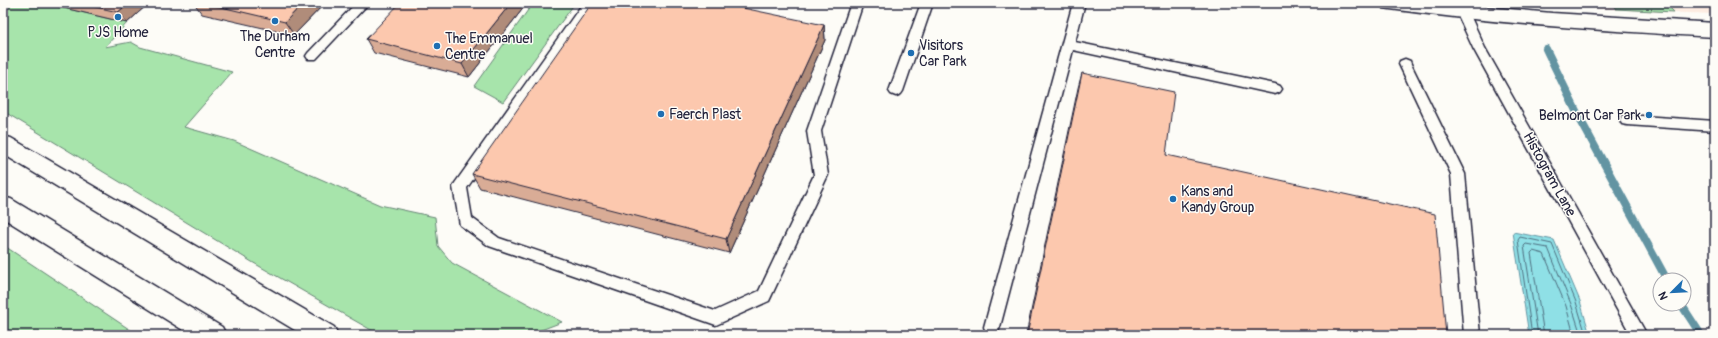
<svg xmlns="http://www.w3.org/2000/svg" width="1718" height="338" font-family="Pangolin,sans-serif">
	<rect width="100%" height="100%" fill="#fdfcf7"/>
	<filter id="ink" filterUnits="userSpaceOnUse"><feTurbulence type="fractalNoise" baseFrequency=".025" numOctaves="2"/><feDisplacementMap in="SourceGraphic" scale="8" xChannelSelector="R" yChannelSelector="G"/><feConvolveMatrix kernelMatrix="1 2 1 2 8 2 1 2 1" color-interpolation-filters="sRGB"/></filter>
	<g filter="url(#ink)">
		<path fill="#fdece1" d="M1508,3H1715V14L1659,12Z"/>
		<path fill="#a7e4ab" stroke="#648373" d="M3,3H43L127,23L105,47L131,42L140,47L232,72L184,127L234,141L380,205L435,217L438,246L452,263L562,322L528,335H380L252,262L3,111Z
			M533,3H575L503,102L474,86Z
			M1611,3H1665L1674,12L1616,9Z
			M3,245L138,335H3Z"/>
		<path fill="#8fe0e6" stroke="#6394a2" d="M1513,232L1554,240L1580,301L1590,335H1529Z"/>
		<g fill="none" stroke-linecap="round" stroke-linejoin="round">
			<path stroke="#4e6e7f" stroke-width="1" d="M1532,335L1518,240L1520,237L1552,244L1576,302L1586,335
				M1538,335L1524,246L1526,244L1548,248L1571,304L1581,335
				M1544,335L1531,253L1533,251L1544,254L1566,306L1574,335"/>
			<path stroke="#6394a2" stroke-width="8" d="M1546,49L1580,119L1667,280
				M1681,304L1701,335"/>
			<defs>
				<path id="lane" d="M356,3H369L316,59H308L306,56L308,53Z
					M583,3H595L467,188L472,218L499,238L715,311L759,291L814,175L807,131L851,3H863L821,131L828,175L769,301L716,325L489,246L460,225L453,187L455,183Z
					M921,3H933L903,91L901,94L896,96L891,94L889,91Z
					M1073,3H1085L1075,42L1275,84L1280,86L1282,89L1280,92L1275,94L1073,50L1000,327L998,332L992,334L986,332L984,327Z
					M1463,9L1467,10L1469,13L1485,48L1647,335H1631L1473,48L1457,13L1459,10Z
					M1405,59L1410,61L1411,64L1465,174L1480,335H1464L1451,174L1399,64L1400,61Z
					M1627,115L1715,121V131L1627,125L1622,124L1620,120L1622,116Z"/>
				<path id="street" d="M1381,3H1442L1552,13L1715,23V37C1606,31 1498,24 1390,9L1383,8Z"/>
				<path id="highway" d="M3,136L11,138L334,327L338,335H303L3,154Z
					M3,197L11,199L222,327L226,335H191L3,218Z"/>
			</defs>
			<use href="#lane" stroke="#22223b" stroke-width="3"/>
			<use href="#street" stroke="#22223b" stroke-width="3"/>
			<use href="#highway" stroke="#22223b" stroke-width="3"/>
			<use href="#lane" fill="#fdfcf7" fill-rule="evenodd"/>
			<use href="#street" fill="#fdfcf7" fill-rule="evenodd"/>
			<use href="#highway" fill="#fdfcf7" fill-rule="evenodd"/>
		</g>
		<path fill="#d9ac96" stroke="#22223b" d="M43,3H149L127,23Z
			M194,3H325L294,35L202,14Z
			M525,6L469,77L374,53L366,39Z
			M824,25L825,40L729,253L480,188L472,174Z
			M1082,73L1166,155L1446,335H1026L1078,88Z"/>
		<path fill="#b08c7a" stroke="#22223b" d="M129,3H149L127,23L118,12Z
			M303,3H325L294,35L285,22Z
			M511,3H524L525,6L469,77L462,64Z
			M824,25L825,40L729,253L726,239Z"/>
		<path fill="#fcc8ae" stroke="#22223b" d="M78,3H129L118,12Z
			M204,3H303L285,22Z
			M400,3H511L462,64L366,39Z
			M592,3H719L824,25L726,239L472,174Z
			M1082,73L1174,92L1166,155L1435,214L1446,335H1027Z"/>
	</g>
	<g fill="#1f6fb2" stroke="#fdfcf7" stroke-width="1.5">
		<circle cx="118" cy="17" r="4"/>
		<circle cx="275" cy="21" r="4"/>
		<circle cx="437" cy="46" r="4"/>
		<circle cx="911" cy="53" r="4"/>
		<circle cx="661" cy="114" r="4"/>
		<circle cx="1649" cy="115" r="4"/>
		<circle cx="1173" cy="199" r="4"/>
	</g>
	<g text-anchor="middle" stroke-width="3" stroke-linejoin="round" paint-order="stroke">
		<g font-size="14" fill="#22223b" stroke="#fdfcf7" text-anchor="start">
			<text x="118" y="37" text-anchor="middle">PJS Home</text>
			<text x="275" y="41" text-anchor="middle">The Durham<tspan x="275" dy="16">Centre</tspan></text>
			<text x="445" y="43">The Emmanuel<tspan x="445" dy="16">Centre</tspan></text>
			<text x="919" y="50">Visitors<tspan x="919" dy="16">Car Park</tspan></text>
			<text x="669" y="119">Faerch Plast</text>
			<text x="1641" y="120" text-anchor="end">Belmont Car Park</text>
			<text x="1181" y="196">Kans and<tspan x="1181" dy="16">Kandy Group</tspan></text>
		</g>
		<g font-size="14" fill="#22223b" stroke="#fdfcf7">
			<text transform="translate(1550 174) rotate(61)" y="5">Histogram Lane</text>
		</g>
	</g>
	<rect width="1718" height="338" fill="none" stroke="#fdfcf7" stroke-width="16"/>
	<rect x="8" y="8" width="1702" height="322" fill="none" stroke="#22223b" stroke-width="1.5" filter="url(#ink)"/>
	<g transform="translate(1672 292) rotate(246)"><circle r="19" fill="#fdfcf7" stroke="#a5a5ac"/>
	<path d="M0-3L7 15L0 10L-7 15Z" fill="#1f6fb2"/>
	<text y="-6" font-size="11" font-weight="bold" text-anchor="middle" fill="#22223b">N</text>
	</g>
</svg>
